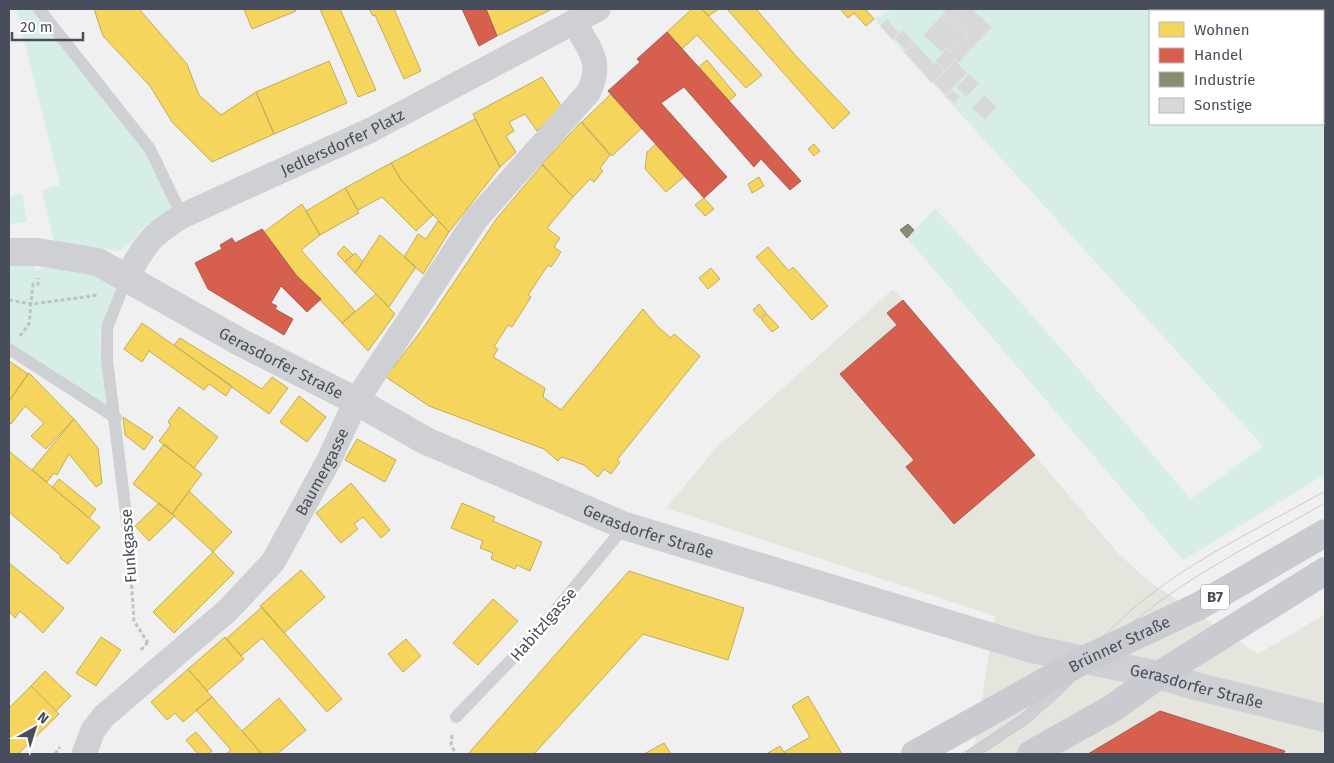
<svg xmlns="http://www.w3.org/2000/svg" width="1334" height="763" font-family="'Fira Sans',sans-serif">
	<rect width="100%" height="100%" fill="#f0f0f0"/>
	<path fill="#e5e5de" d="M893,289L1118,553L1146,579L1258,654L1325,614V754H973L995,616L666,508L716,448Z"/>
	<path fill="#d6eee6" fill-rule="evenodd" d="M16,9H35L140,143L173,207L143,228L130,244L119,251L54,242L42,190L60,185Z
		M893,9H1325L1324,475L1183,560L907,238L935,208L1017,298L1191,499L1263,446L874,19ZM1150,11H1323V124H1150Z
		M22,194L27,222L9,224V196Z
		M9,266H35V269L39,270L40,267C66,270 91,276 117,278L114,292L99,333L106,406L9,344Z"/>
	<path fill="#f6d55c" stroke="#c2ac5c" d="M94,9H139L187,64L199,95L221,115L256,92L274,134L212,162L172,122L150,86L103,36Z
		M244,9H295L296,11L252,29Z
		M320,9H340L376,90L358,97Z
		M369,9H394L421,71L404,79L375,15L373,16Z
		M486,9H552L497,36Z
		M692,9H702L762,75L746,88L697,35L682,49L667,32Z
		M702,9H719L708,16Z
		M727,9H756L796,56L850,113L833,129Z
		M840,9H865L874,19L866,26L854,13L848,18Z
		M707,60L736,95L729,101L699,67Z
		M329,61L347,103L274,134L256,92Z
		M542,77L562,107L537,131L525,114L509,122L514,131L506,136L516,152L500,167L473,114Z
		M611,94L642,128L612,156L582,122Z
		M475,119L500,167L449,232L401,180L391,163Z
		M581,122L610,155L600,168L603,171L594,182L590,179L573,197L542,164Z
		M656,144L685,176L666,192L645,169L647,152Z
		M814,144L820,151L814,156L808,149Z
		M391,163L401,180L433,215L416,231L382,197L358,210L345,188Z
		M542,165L573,197L547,228L560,238L554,247L561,252L551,267L548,265L528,295L531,297L512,327L508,325L494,347L498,349L493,357L545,388L543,397L561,410L643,309L658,327L671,338L674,334L700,356L617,460L620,462L611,474L604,469L598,477L584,465L562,457L558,461L544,449L429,406L386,377L424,327L497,218Z
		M759,177L764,186L752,193L748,184Z
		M345,188L359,213L320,235L306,211Z
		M704,198L714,209L705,216L695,205Z
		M302,204L320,235L301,250L355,311L342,323L296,275L264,232Z
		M438,221L449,232L423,274L404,257L418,234L426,239Z
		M380,235L416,267L389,307L355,273Z
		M344,246L353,255L345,262L337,254Z
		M768,247L789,271L793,267L828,306L812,320L756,257Z
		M355,253L363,262L355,273L345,262Z
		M711,268L720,279L708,289L699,278Z
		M376,294L395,314L368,351L342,323Z
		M759,304L766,313L760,318L753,310Z
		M767,314L779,327L772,332L761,319Z
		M142,323L232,386L226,396L209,384L204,390L149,351L142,362L124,349Z
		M180,338L262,389L272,377L288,388L269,414L174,345Z
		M9,361L28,374L9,401Z
		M29,373L74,419L46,449L31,436L44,423L25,406L11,424L9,422V401Z
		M299,396L326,417L307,442L280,422Z
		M179,407L218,437L194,468L159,441L171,425L168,422Z
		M123,417L153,437L144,450L125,435Z
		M74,419L98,448L102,483L96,487L69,454L57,475L54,473L47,482L32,470Z
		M357,439L396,460L385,482L345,460Z
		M164,444L202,474L172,514L133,484Z
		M9,451L100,527L68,564L60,558L61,556L9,512Z
		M59,479L96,509L89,518L52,487Z
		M351,483L390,530L381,538L363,517L354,524L358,529L341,543L316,513Z
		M189,491L232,532L213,552L172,514Z
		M159,503L175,516L149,541L135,526Z
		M462,503L495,517L493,521L542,542L530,571L517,565L515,569L491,559L493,553L480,548L483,541L451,528Z
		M213,552L234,573L174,633L153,612Z
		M9,563L64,608L43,633L20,611L15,618L9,611Z
		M301,570L325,597L284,633L260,606Z
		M629,571L744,608L728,660L643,634L534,754H468Z
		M493,599L518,621L478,665L453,643Z
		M262,607L342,699L327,712L262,638L241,656L226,639Z
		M101,637L121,650L96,686L76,673Z
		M225,637L244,659L207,691L188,669Z
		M406,639L421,656L403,672L388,654Z
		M188,669L212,697L183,722L175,713L167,720L151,702Z
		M45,671L71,696L56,711L31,686Z
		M31,686L59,714L18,754H9V708Z
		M808,696L842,754H785L784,752L810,737L792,706Z
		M212,697L242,731L262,754H226L231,750L196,710Z
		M279,698L306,730L277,754H262L242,731Z
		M196,732L212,751L208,754H198L186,740Z
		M664,743L671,754H644Z
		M780,746L785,754H766Z"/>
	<path fill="#d6604d" stroke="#ab5a51" d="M462,9H486L497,36L479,46Z
		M667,32L801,181L790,190L761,159L754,167L684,87L661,103L727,177L704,198L608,91L640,62L637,59Z
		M262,229L296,275L321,299L307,312L281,286L271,303L277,306L275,309L293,319L284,335L208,289L195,263L222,249L220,245L232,238L235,243Z
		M903,300L1035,455L954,524L906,467L914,460L840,374L897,325L887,313Z
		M1160,711L1285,751L1283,754H1088Z"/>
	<path fill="#8c8c6e" stroke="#787968" d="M908,224L914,230L907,238L900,230Z"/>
	<path fill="#d8d8da" stroke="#e1e2e3" d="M947,9H972L992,27L958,63L955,60L945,71L938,63L935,65L934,63L946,48L951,52L968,35L944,13Z
		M944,13L968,35L951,52L946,48L942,52L923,35Z
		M887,19L899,34L893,40L880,26Z
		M903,30L914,42L906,51L894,38Z
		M914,42L935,65L938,63L945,71L932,83L904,52Z
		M955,60L967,73L946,95L933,82Z
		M969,74L979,83L966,97L956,87Z
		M952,90L960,96L955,103L946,97Z
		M984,95L997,107L985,120L972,108Z"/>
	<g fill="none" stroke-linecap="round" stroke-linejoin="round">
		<path stroke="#bac5c5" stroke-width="3" stroke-dasharray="4 2.5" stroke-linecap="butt" d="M9,300L32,304L99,295
			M20,336L29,324L33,284H38V278
			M129,546L134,621L148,643
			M141,650L147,643
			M452,735L451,745L456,754
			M55,754L60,747"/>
		<path stroke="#cfd0d3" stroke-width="12" d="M39,9L150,149L182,216
			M127,277L107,328V360L128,530
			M9,349L116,418
			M456,717L534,636L625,526
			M972,754L1027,717L1068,679"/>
		<g stroke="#cfd0d3" stroke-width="25">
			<path id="s1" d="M127,277C144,245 151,235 182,216L371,130L598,9"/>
			<path id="s2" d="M84,754L93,730L104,716L228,610L273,562L329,460L356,401L476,219L588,93C604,62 589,49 574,22"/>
		</g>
		<path stroke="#cfd0d4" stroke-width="28" id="s3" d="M9,252H38L98,262L240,342L356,401L426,441L625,526L1032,649L1159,675L1195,686L1325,718"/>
		<g stroke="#cacbd0" stroke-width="28">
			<path id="s4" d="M915,754L1084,660L1199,606L1325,533"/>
			<path d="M1031,754L1113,708L1159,675L1325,571"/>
		</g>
		<path stroke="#c8c9cb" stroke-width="1" d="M961,754C987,740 1011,724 1033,705C1073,671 1105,630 1146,598C1200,555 1266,525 1325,491
			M981,754C1009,737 1036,718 1060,695C1086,670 1109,641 1138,618C1193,573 1263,539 1325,503"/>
	</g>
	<g text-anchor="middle" stroke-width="5" stroke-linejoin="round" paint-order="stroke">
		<rect fill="#fff" stroke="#7f828c" stroke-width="1" x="1201" y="584.5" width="28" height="25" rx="4"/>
		<g font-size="15" font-weight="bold" fill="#484d5b">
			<text x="1215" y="602">B7</text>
		</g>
		<g font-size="16" fill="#484d5b" stroke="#fff">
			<text dy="6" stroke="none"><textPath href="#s1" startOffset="260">Jedlersdorfer Platz</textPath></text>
			<text dy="6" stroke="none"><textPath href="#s3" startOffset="299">Gerasdorfer Straße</textPath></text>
			<text dy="6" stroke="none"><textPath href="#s2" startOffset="375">Baumergasse</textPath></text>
			<text dy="6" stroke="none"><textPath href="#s3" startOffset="704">Gerasdorfer Straße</textPath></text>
			<text transform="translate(128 546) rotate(-94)" y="6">Funkgasse</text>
			<text transform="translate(543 624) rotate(-49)" y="6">Habitzlgasse</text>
			<text dy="6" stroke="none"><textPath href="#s4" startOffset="232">Brünner Straße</textPath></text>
			<text dy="6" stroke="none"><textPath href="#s3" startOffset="1274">Gerasdorfer Straße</textPath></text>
		</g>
	</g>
	<rect width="1334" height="763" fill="none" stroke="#484d5b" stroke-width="20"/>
	<rect x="1149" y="10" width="175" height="115" fill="#ffffff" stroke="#b6b8bd"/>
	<rect x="1159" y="22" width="25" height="15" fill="#f6d55c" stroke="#b6b8bd"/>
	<text x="1194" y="35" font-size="15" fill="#484d5b">Wohnen</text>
	<rect x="1159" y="48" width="25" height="15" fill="#d6604d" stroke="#b6b8bd"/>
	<text x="1194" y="60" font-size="15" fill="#484d5b">Handel</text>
	<rect x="1159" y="72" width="25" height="15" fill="#8c8c6e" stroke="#b6b8bd"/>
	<text x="1194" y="85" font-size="15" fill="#484d5b">Industrie</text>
	<rect x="1159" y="98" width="25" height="15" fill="#d8d8da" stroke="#b6b8bd"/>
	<text x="1194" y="110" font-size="15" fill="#484d5b">Sonstige</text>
	<g transform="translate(35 728) rotate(39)" stroke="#ffffff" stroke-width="4" paint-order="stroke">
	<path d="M0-4L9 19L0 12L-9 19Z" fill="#484d5b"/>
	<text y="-8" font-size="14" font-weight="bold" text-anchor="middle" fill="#484d5b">N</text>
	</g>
	<path d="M12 32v8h71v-8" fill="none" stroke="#484d5b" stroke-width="2.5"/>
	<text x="20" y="32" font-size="15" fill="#484d5b" stroke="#ffffff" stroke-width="4" paint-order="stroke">20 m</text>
</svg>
